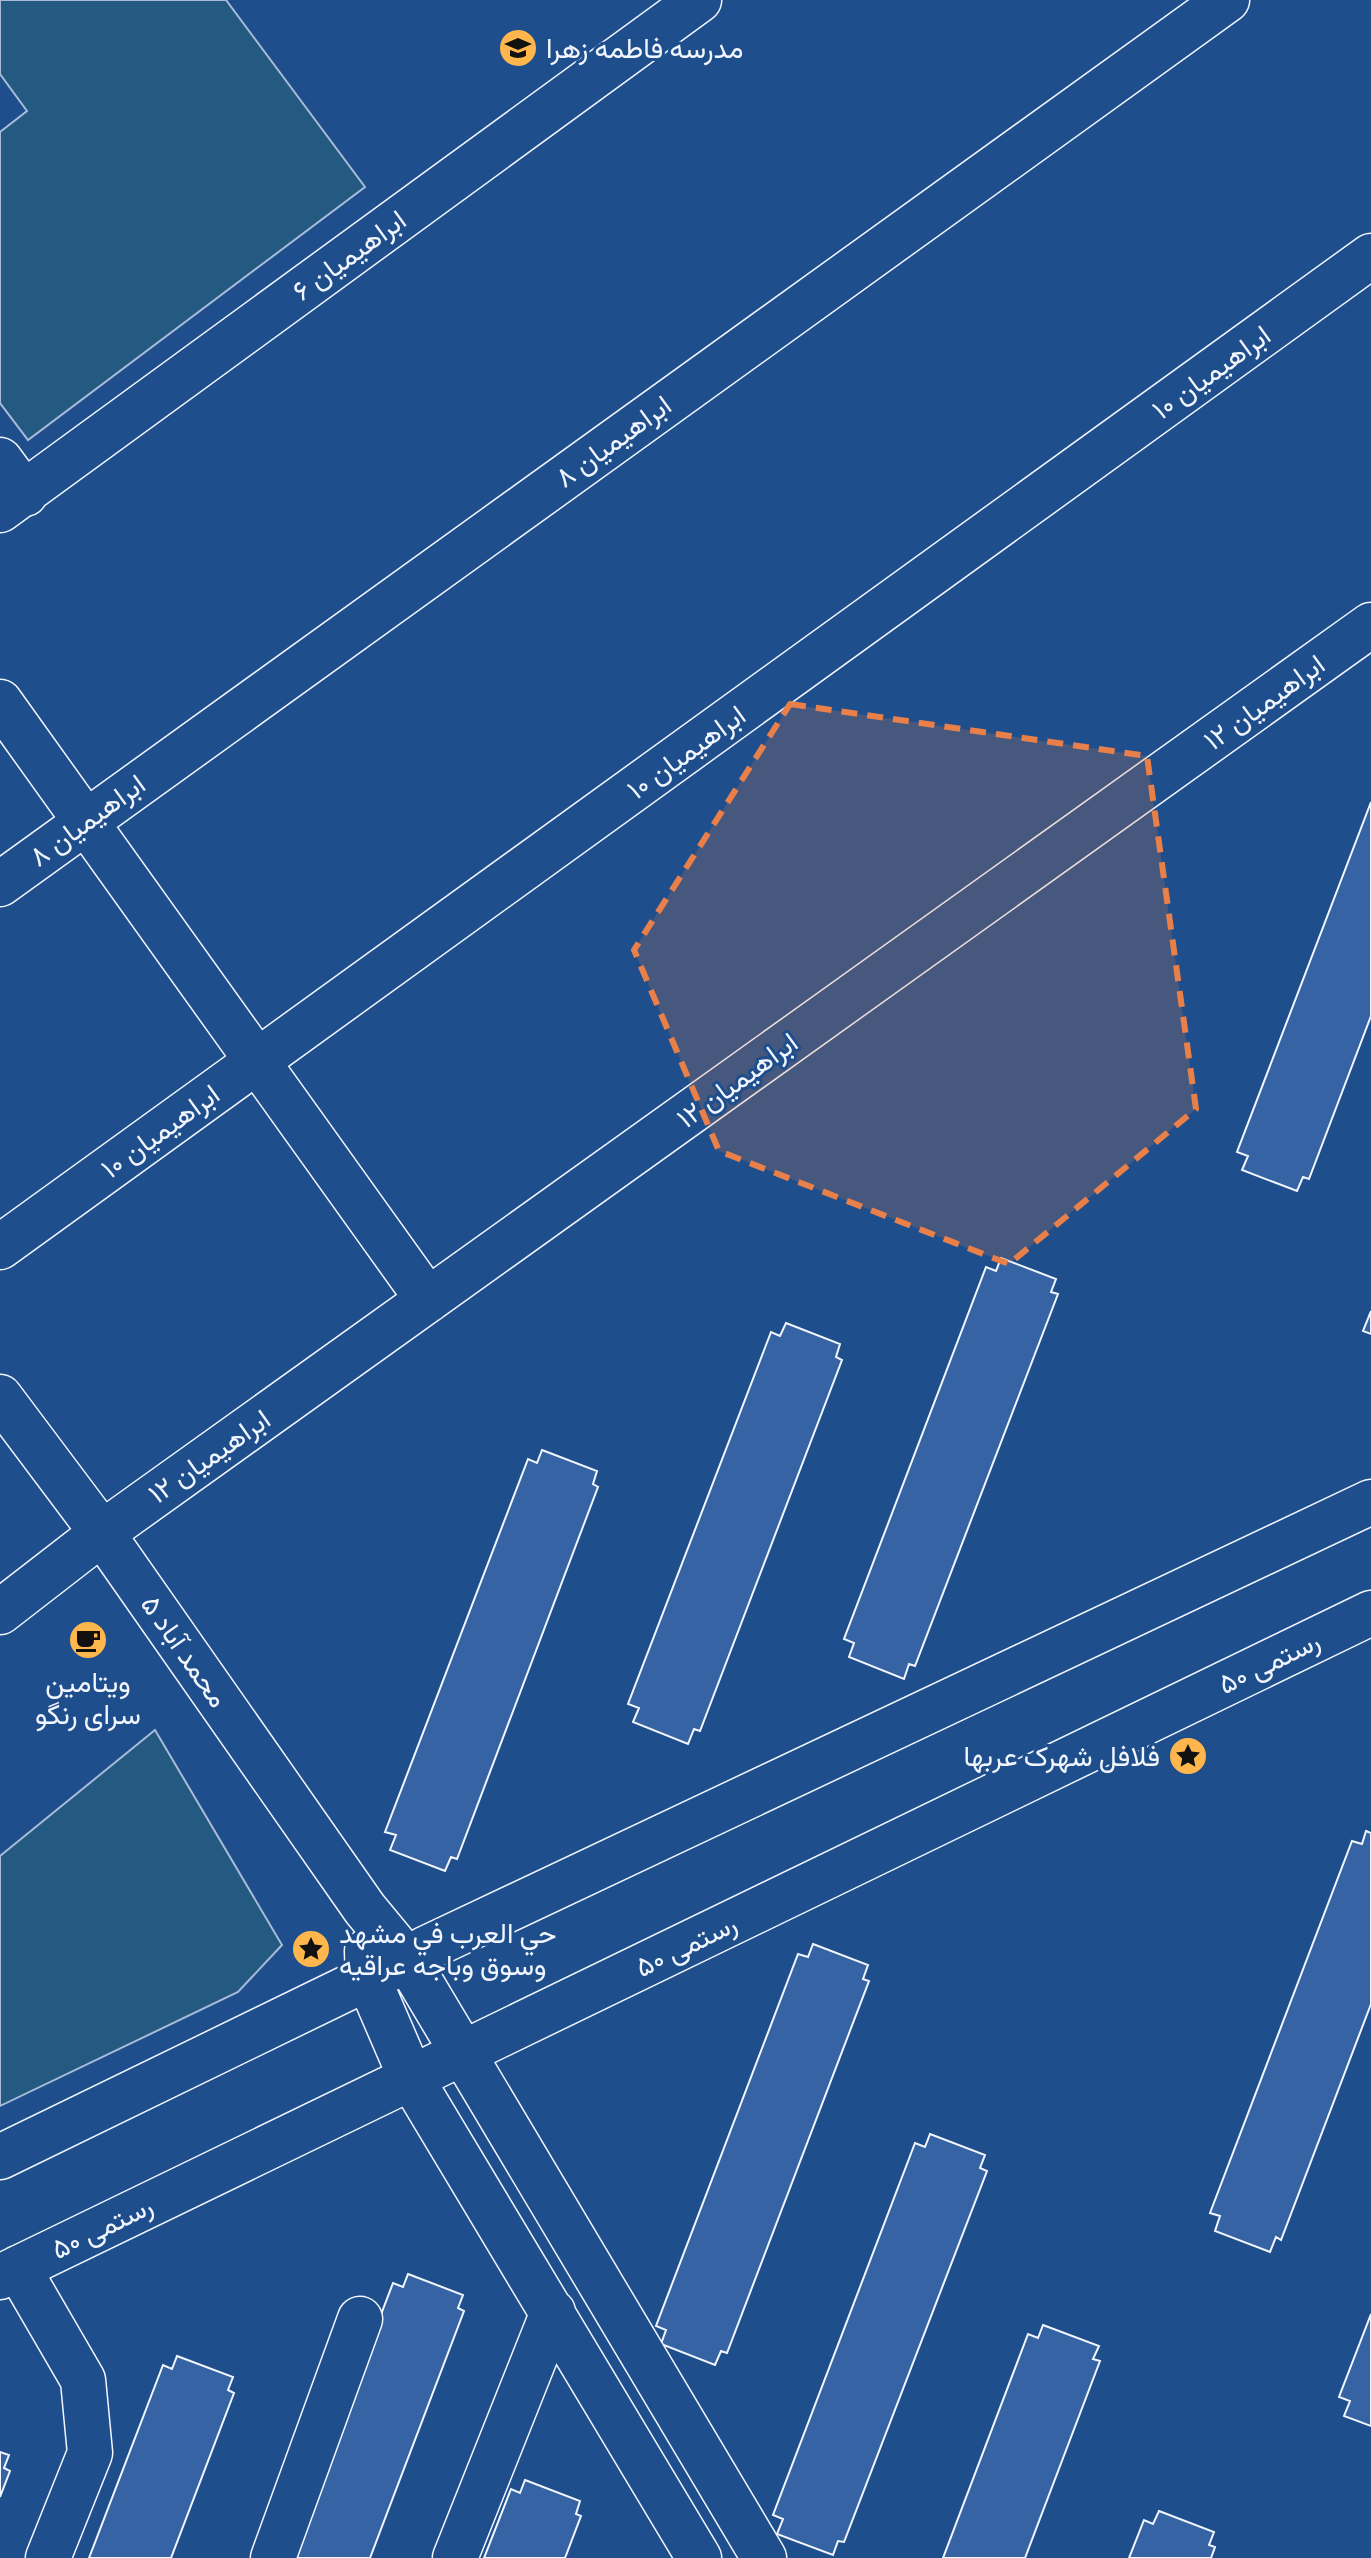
<svg xmlns="http://www.w3.org/2000/svg" width="1371" height="2558" font-family="Signika,Vazirmatn,sans-serif">
	<rect width="100%" height="100%" fill="#1f4e8c"/>
	<path fill="#245a82" stroke="#a8bbd7" stroke-width="2" d="M0,0H226L365,187L28,440L0,403V132L27,111L0,74Z
		M155,1730L282,1945L238,1992L0,2106V1856Z"/>
	<path fill="#3563a3" stroke="#f2f6ff" stroke-width="2" d="M1371,802V1016L1309,1179L1303,1177L1297,1191L1242,1170L1248,1156L1237,1152Z
		M1001,1258L1056,1279L1051,1292L1058,1294L915,1666L909,1664L904,1679L849,1657L854,1643L844,1639L986,1267L996,1271Z
		M1371,1311V1334L1363,1331Z
		M786,1323L840,1344L836,1357L842,1360L700,1731L694,1729L688,1744L633,1722L639,1708L628,1704L771,1332L780,1336Z
		M542,1450L597,1471L593,1484L598,1487L457,1859L451,1857L445,1871L390,1850L396,1835L385,1832L528,1459L537,1463Z
		M1366,1831L1371,1833V2004L1281,2240L1276,2237L1270,2252L1215,2231L1220,2216L1210,2213L1352,1841L1362,1844Z
		M813,1944L868,1965L863,1979L869,1981L727,2353L721,2351L715,2365L661,2344L666,2330L656,2326L798,1954L808,1957Z
		M930,2134L985,2155L980,2168L987,2171L844,2542L838,2541L833,2555L777,2534L783,2519L773,2515L915,2143L925,2147Z
		M408,2274L463,2295L458,2308L464,2311L370,2558H288L393,2283L403,2287Z
		M1371,2314V2426L1344,2416L1350,2401L1339,2397Z
		M1043,2325L1099,2346L1093,2359L1100,2361L1025,2558H943L1028,2334L1038,2338Z
		M177,2356L233,2377L228,2390L234,2393L171,2558H89L163,2365L172,2369Z
		M0,2452L9,2455L4,2468L10,2471L0,2497Z
		M525,2480L580,2501L576,2514L581,2516L565,2558H484L511,2489L520,2493Z
		M1159,2511L1214,2532L1209,2545L1215,2547L1211,2558H1129L1144,2520L1153,2524Z"/>
	<g fill="none" stroke-linecap="round" stroke-linejoin="round">
		<defs>
			<path id="minor" d="M0,460L25,494
				M0,510L699,0
				M0,702L428,1300
				M0,884L1227,0
				M0,1247L1371,256
				M0,1397L102,1533L365,1909L408,1961L764,2558
				M0,1612L102,1533L1371,625
				M367,1951L368,1978L411,2078L699,2558
				M0,2157L368,1978L408,1961L425,1949L1371,1502
				M18,2268L83,2380L90,2453L48,2558
				M0,2277L1371,1613
				M273,2558L360,2319
				M455,2558L553,2312"/>
		</defs>
		<use href="#minor" stroke="#f2f6ff" stroke-width="47"/>
		<use href="#minor" stroke="#1f4e8c" stroke-width="44"/>
	</g>
	<path fill="#ea8049" fill-opacity="0.2" stroke="#ea8049" stroke-width="6" stroke-dasharray="16 10" stroke-linejoin="round" d="M790,704L1147,756L1196,1109L1009,1264L719,1151L634,950Z"/>
	<defs>
		<symbol id="school-disc" viewBox="-11 -11 22 22"><circle r="9.5" fill="#ffb74d" stroke="#1f4e8c"/><path d="M0-5L7-2L0 1L-7-2ZM-4 1L0 2.5L4 1V4Q0 6-4 4Z" fill="#111"/></symbol>
		<symbol id="cafe-disc" viewBox="-11 -11 22 22"><circle r="9.5" fill="#ffb74d" stroke="#1f4e8c"/><path d="M-5.5-4.5H6V0H3Q3 3.5 0 3.5H-2.5Q-5.5 3.5-5.5 0ZM3-3.2v2h1.7v-2ZM-6 4.5H4V6H-6Z" fill="#111"/></symbol>
		<symbol id="sight-disc" viewBox="-11 -11 22 22"><circle r="9.5" fill="#ffb74d" stroke="#1f4e8c"/><path d="M0-6L1.8-2.2L6-1.7L2.9 1.2L3.7 5.4L0 3.3L-3.7 5.4L-2.9 1.2L-6-1.7L-1.8-2.2Z" fill="#111"/></symbol>
	</defs>
	<g fill-rule="evenodd">
		<use href="#school-disc" x="496" y="26" width="44" height="44"/>
		<use href="#cafe-disc" x="66" y="1618" width="44" height="44"/>
		<use href="#sight-disc" x="1166" y="1734" width="44" height="44"/>
		<use href="#sight-disc" x="289" y="1927" width="44" height="44"/>
	</g>
	<g text-anchor="middle" stroke-width="6" stroke-linejoin="round" paint-order="stroke">
		<g font-size="28" fill="#f2f6ff" stroke="#1f4e8c" text-anchor="start">
			<text x="546" y="58">مدرسه فاطمه زهرا</text>
			<text x="88" y="1692" text-anchor="middle">ویتامین<tspan x="88" dy="32">سرای رنگو</tspan></text>
			<text x="1160" y="1766" text-anchor="end">فلافل شهرک عربها</text>
			<text x="339" y="1943">حي العرب في مشهد<tspan x="339" dy="32">وسوق وباجه عراقيه</tspan></text>
		</g>
		<g font-size="28" fill="#f2f6ff" stroke="#1f4e8c">
			<text transform="translate(349 255) rotate(-36)" y="10">ابراهیمیان ۶</text>
			<text transform="translate(1211 372) rotate(-36)" y="10">ابراهیمیان ۱۰</text>
			<text transform="translate(613 441) rotate(-36)" y="10">ابراهیمیان ۸</text>
			<text transform="translate(1264 702) rotate(-36)" y="10">ابراهیمیان ۱۲</text>
			<text transform="translate(686 752) rotate(-36)" y="10">ابراهیمیان ۱۰</text>
			<text transform="translate(87 820) rotate(-36)" y="10">ابراهیمیان ۸</text>
			<text transform="translate(737 1080) rotate(-36)" y="10">ابراهیمیان ۱۲</text>
			<text transform="translate(160 1131) rotate(-36)" y="10">ابراهیمیان ۱۰</text>
			<text transform="translate(209 1456) rotate(-35)" y="10">ابراهیمیان ۱۲</text>
			<text transform="translate(185 1651) rotate(55)" y="10">محمد آباد ۵</text>
			<text transform="translate(1269 1662) rotate(-26)" y="10">رستمی ۵۰</text>
			<text transform="translate(686 1945) rotate(-26)" y="10">رستمی ۵۰</text>
			<text transform="translate(102 2227) rotate(-26)" y="10">رستمی ۵۰</text>
		</g>
	</g>
</svg>
